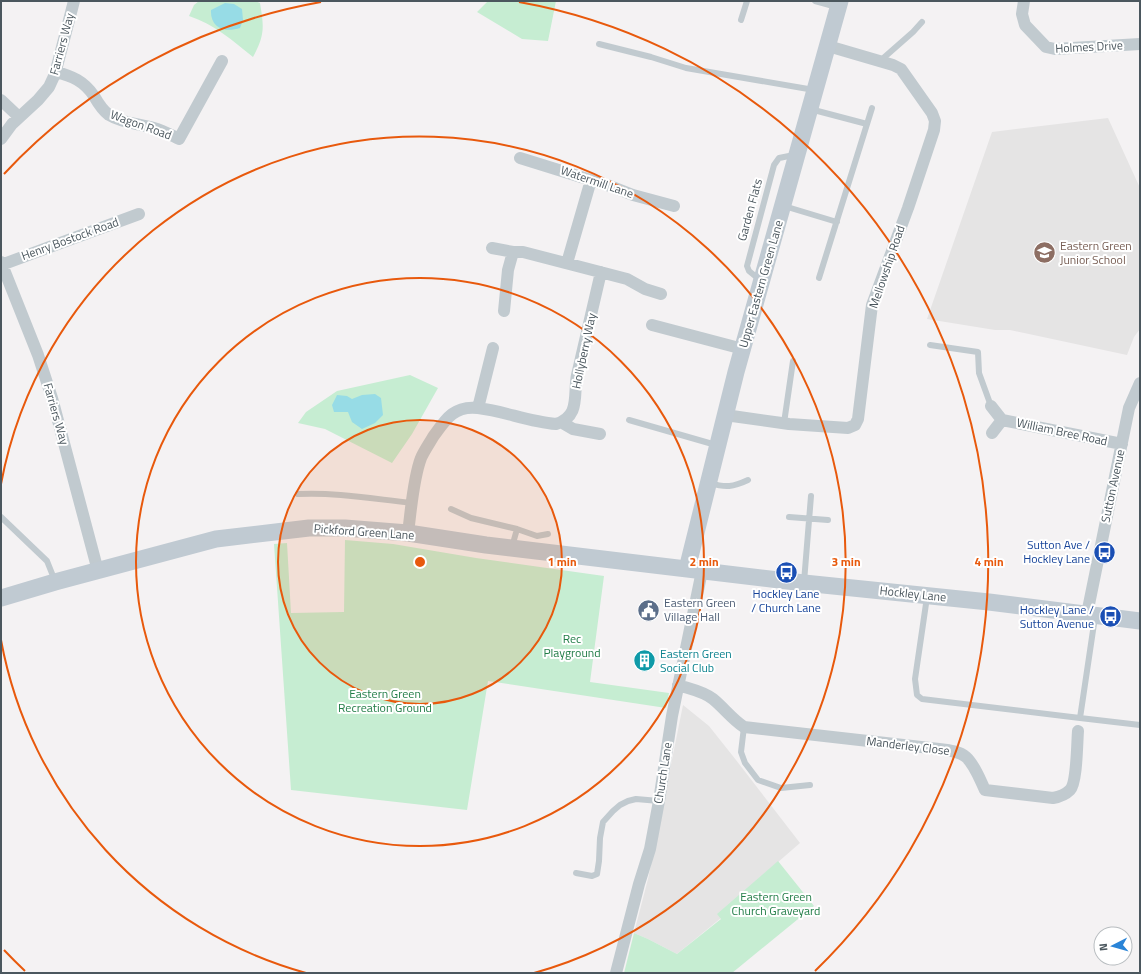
<svg xmlns="http://www.w3.org/2000/svg" width="1141" height="974" font-family="'Titillium Web',sans-serif">
	<rect width="100%" height="100%" fill="#f4f2f3"/>
	<path fill="#e5e4e4" d="M1108,118L1140,188V329L1134,337L1127,355L1010,330H995L927,319L992,132Z
		M683,705L709,726L736,760L800,843L718,914L721,918L677,954L648,939L634,933L648,879Z"/>
	<path fill="#c6edd2" d="M199,1H255L260,3C264,27 265,35 253,57C233,41 214,24 189,16L194,5Z
		M488,1H556L548,41L522,39L477,12Z
		M410,375L438,388L412,434L392,463L325,429L298,423L306,412L337,391Z
		M345,540L393,544L476,558L604,576L590,682L669,693L666,708L488,681L467,810L291,790L274,544L287,543L291,613L344,612Z
		M778,861L814,906L732,973H624L634,933L648,939L677,954L721,919L717,914Z"/>
	<path fill="#97dce6" d="M225,3L234,4L242,9L243,20L240,28C225,33 210,28 211,10Z
		M375,394L381,398L383,415L375,423L362,429L352,422L348,412H334L332,405L337,395L347,396L352,399L362,395Z"/>
	<g fill="none" stroke-linecap="round" stroke-linejoin="round">
		<path stroke="#c1cacf" stroke-width="6" d="M815,1L837,7
			M741,20L747,1
			M599,44L651,57L686,68L814,90
			M880,61L913,32L922,22
			M810,109L867,124
			M784,206L837,222
			M819,278L872,108
			M760,280L749,271L747,266L774,165L779,158L794,155
			M930,345L978,352L979,373L991,406
			M629,420L716,445
			M784,423L793,361
			M710,483C726,488 733,487 748,480
			M298,494C336,492 374,499 412,503
			M451,509L471,518L517,529L512,547
			M1,517L47,561L55,581
			M789,517L828,520
			M517,529L537,536L548,534
			M804,582L811,496
			M927,597L915,679L917,695L922,699L1080,718
			M1095,617L1080,718L1140,725
			M744,727L741,752L745,763L758,780L781,788L810,785
			M576,873L592,876L597,874L599,861L600,838L603,822L613,811L620,805L628,801L636,799L659,801"/>
		<path stroke="#c1cacf" stroke-width="12" d="M1024,1L1022,14L1025,25L1046,47L1055,49L1140,44
			M56,72C72,76 84,81 94,96C98,103 102,110 109,115C122,123 139,124 154,128C162,130 171,135 179,139L222,61
			M1,100L19,117
			M1,139L12,124L38,100L49,87L55,74L74,1
			M520,158L610,186L633,195L674,206
			M492,248L513,252H523L627,279L645,289L661,294
			M1,262L38,355L52,398L98,571
			M567,263L591,180
			M1,265L139,214
			M504,311L508,270L513,252
			M652,325L743,349
			M991,406L1002,420L992,433
			M478,408L493,348
			M725,415L789,424L848,428L855,425L858,419L872,305L908,208L934,130L935,121L932,113L901,69L893,65L828,46
			M1002,420L1122,444
			M561,422L573,429L600,434
			M408,533C411,511 413,479 421,458C424,451 429,444 433,437C445,420 454,405 478,408C504,411 529,422 556,424C581,416 573,395 577,375L601,272
			M1087,614L1129,408L1140,383
			M678,685C690,689 703,691 713,699C724,708 732,719 744,727L939,749C947,750 959,751 966,757C975,765 980,780 985,790L1053,798C1059,797 1065,795 1070,790C1077,783 1077,743 1078,731
			M616,973L639,884L650,849L659,801L672,716L702,571"/>
		<path stroke="#c0cad2" stroke-width="17" d="M687,569L736,372L840,1
			M1,598L55,582L216,539L309,528H345L408,533L486,545L804,583L989,602L1140,621"/>
	</g>
	<circle cx="420" cy="562" r="142" fill="#e8590c" fill-opacity=".12"/>
	<g fill="none" stroke="#e8590c" stroke-width="2">
		<circle cx="420" cy="562" r="142"/>
		<circle cx="420" cy="562" r="284"/>
		<path d="M306 973A426 426 0 0 1 1 640M1 484A426 426 0 1 1 534 973"/>
		<path d="M25 971A569 569 0 0 1 4 950M4 174A569 569 0 0 1 321 2M519 2A569 569 0 0 1 815 971"/>
	</g>
	<defs>
		<symbol id="school-disc" viewBox="-11 -11 22 22"><circle r="9.5" fill="#8d6e63" stroke="#fff"/><path d="M0-5L7-2L0 1L-7-2ZM-4 1L0 2.5L4 1V4Q0 6-4 4Z" fill="#fff"/></symbol>
		<symbol id="bus-disc" viewBox="-11 -11 22 22"><circle r="9.5" fill="#1a4fb4" stroke="#fff"/><path d="M-5-6H5V4H4V6H2V4H-2V6H-4V4H-5ZM-3.5-4V0h7V-4ZM-3.5 1.2v1.5H-2V1.2ZM2 1.2v1.5H3.5V1.2Z" fill="#fff"/></symbol>
		<symbol id="civic-disc" viewBox="-11 -11 22 22"><circle r="9.5" fill="#5c6f8a" stroke="#fff"/><path d="M-.6-6.5H3V-4.5H.6V-3L4-1V1h2V6H-6V1h2V-1L-.6-3ZM-1.2 2.5V6h2.4V2.5Z" fill="#fff"/></symbol>
		<symbol id="building-disc" viewBox="-11 -11 22 22"><circle r="9.5" fill="#0f9aa8" stroke="#fff"/><path d="M-4-6H4V6H1V3H-1V6H-4ZM-2.5-4.3h1.7v1.8h-1.7ZM.8-4.3h1.7v1.8H.8ZM-2.5-1h1.7V.8h-1.7ZM.8-1h1.7V.8H.8Z" fill="#fff"/></symbol>
	</defs>
	<g fill-rule="evenodd">
		<use href="#school-disc" x="1032" y="240" width="25" height="25"/>
		<use href="#bus-disc" x="1092" y="540" width="25" height="25"/>
		<use href="#bus-disc" x="774" y="560" width="25" height="25"/>
		<use href="#civic-disc" x="636" y="598" width="25" height="25"/>
		<use href="#bus-disc" x="1098" y="604" width="25" height="25"/>
		<use href="#building-disc" x="632" y="648" width="25" height="25"/>
	</g>
	<g text-anchor="middle" stroke-width="4" stroke-linejoin="round" paint-order="stroke">
		<g font-size="12" fill="#4b575e" stroke="#fff">
			<text transform="translate(62 44) rotate(-75)" y="4">Farriers Way</text>
			<text transform="translate(1089 47) rotate(-3)" y="4">Holmes Drive</text>
			<text transform="translate(141 125) rotate(20)" y="4">Wagon Road</text>
			<text transform="translate(597 182) rotate(19)" y="4">Watermill Lane</text>
			<text transform="translate(750 210) rotate(-75)" y="4">Garden Flats</text>
			<text transform="translate(70 239) rotate(-20)" y="4">Henry Bostock Road</text>
			<text transform="translate(887 267) rotate(-71)" y="4">Mellowship Road</text>
			<text transform="translate(761 284) rotate(-74)" y="4">Upper Eastern Green Lane</text>
			<text transform="translate(584 351) rotate(-78)" y="4">Hollyberry Way</text>
			<text transform="translate(56 414) rotate(74)" y="4">Farriers Way</text>
			<text transform="translate(1062 432) rotate(12)" y="4">William Bree Road</text>
			<text transform="translate(1113 486) rotate(-78)" y="4">Sutton Avenue</text>
			<text transform="translate(364 532) rotate(4)" y="4">Pickford Green Lane</text>
			<text transform="translate(913 594) rotate(6)" y="4">Hockley Lane</text>
			<text transform="translate(908 746) rotate(7)" y="4">Manderley Close</text>
			<text transform="translate(663 773) rotate(-81)" y="4">Church Lane</text>
		</g>
		<g font-size="12" fill="#785e54" stroke="#fff" text-anchor="start">
			<text x="1060" y="250">Eastern Green<tspan x="1060" dy="14">Junior School</tspan></text>
		</g>
		<g font-size="12" fill="#164399" stroke="#fff" text-anchor="end">
			<text x="1090" y="549">Sutton Ave /<tspan x="1090" dy="14">Hockley Lane</tspan></text>
			<text x="786" y="598" text-anchor="middle">Hockley Lane<tspan x="786" dy="14">/ Church Lane</tspan></text>
			<text x="1094" y="614">Hockley Lane /<tspan x="1094" dy="14">Sutton Avenue</tspan></text>
		</g>
		<g font-size="12" fill="#4e5e75" stroke="#fff" text-anchor="start">
			<text x="664" y="607">Eastern Green<tspan x="664" dy="14">Village Hall</tspan></text>
		</g>
		<g font-size="12" fill="#207c46" stroke="#fff">
			<text x="572" y="643">Rec<tspan x="572" dy="14">Playground</tspan></text>
			<text x="385" y="698">Eastern Green<tspan x="385" dy="14">Recreation Ground</tspan></text>
			<text x="776" y="901">Eastern Green<tspan x="776" dy="14">Church Graveyard</tspan></text>
		</g>
		<g font-size="12" fill="#0d838f" stroke="#fff" text-anchor="start">
			<text x="660" y="658">Eastern Green<tspan x="660" dy="14">Social Club</tspan></text>
		</g>
	</g>
	<circle cx="420" cy="562" r="6" fill="#e8590c" stroke="#fff" stroke-width="2"/>
	<g font-size="12" text-anchor="middle" font-weight="bold" fill="#e8590c" stroke="#fff" stroke-width="4" stroke-linejoin="round" paint-order="stroke">
		<text x="562" y="566">1 min</text>
		<text x="704" y="566">2 min</text>
		<text x="846" y="566">3 min</text>
		<text x="989" y="566">4 min</text>
	</g>
	<rect width="1141" height="974" fill="none" stroke="#4b575e" stroke-width="4"/>
	<g transform="translate(1113 946) rotate(264)"><circle r="19" fill="#ffffff" stroke="#b7bcbf"/>
	<path d="M0-3L7 15L0 10L-7 15Z" fill="#2a84d7"/>
	<text y="-6" font-size="11" font-weight="bold" text-anchor="middle" fill="#4b575e">N</text>
	</g>
</svg>
